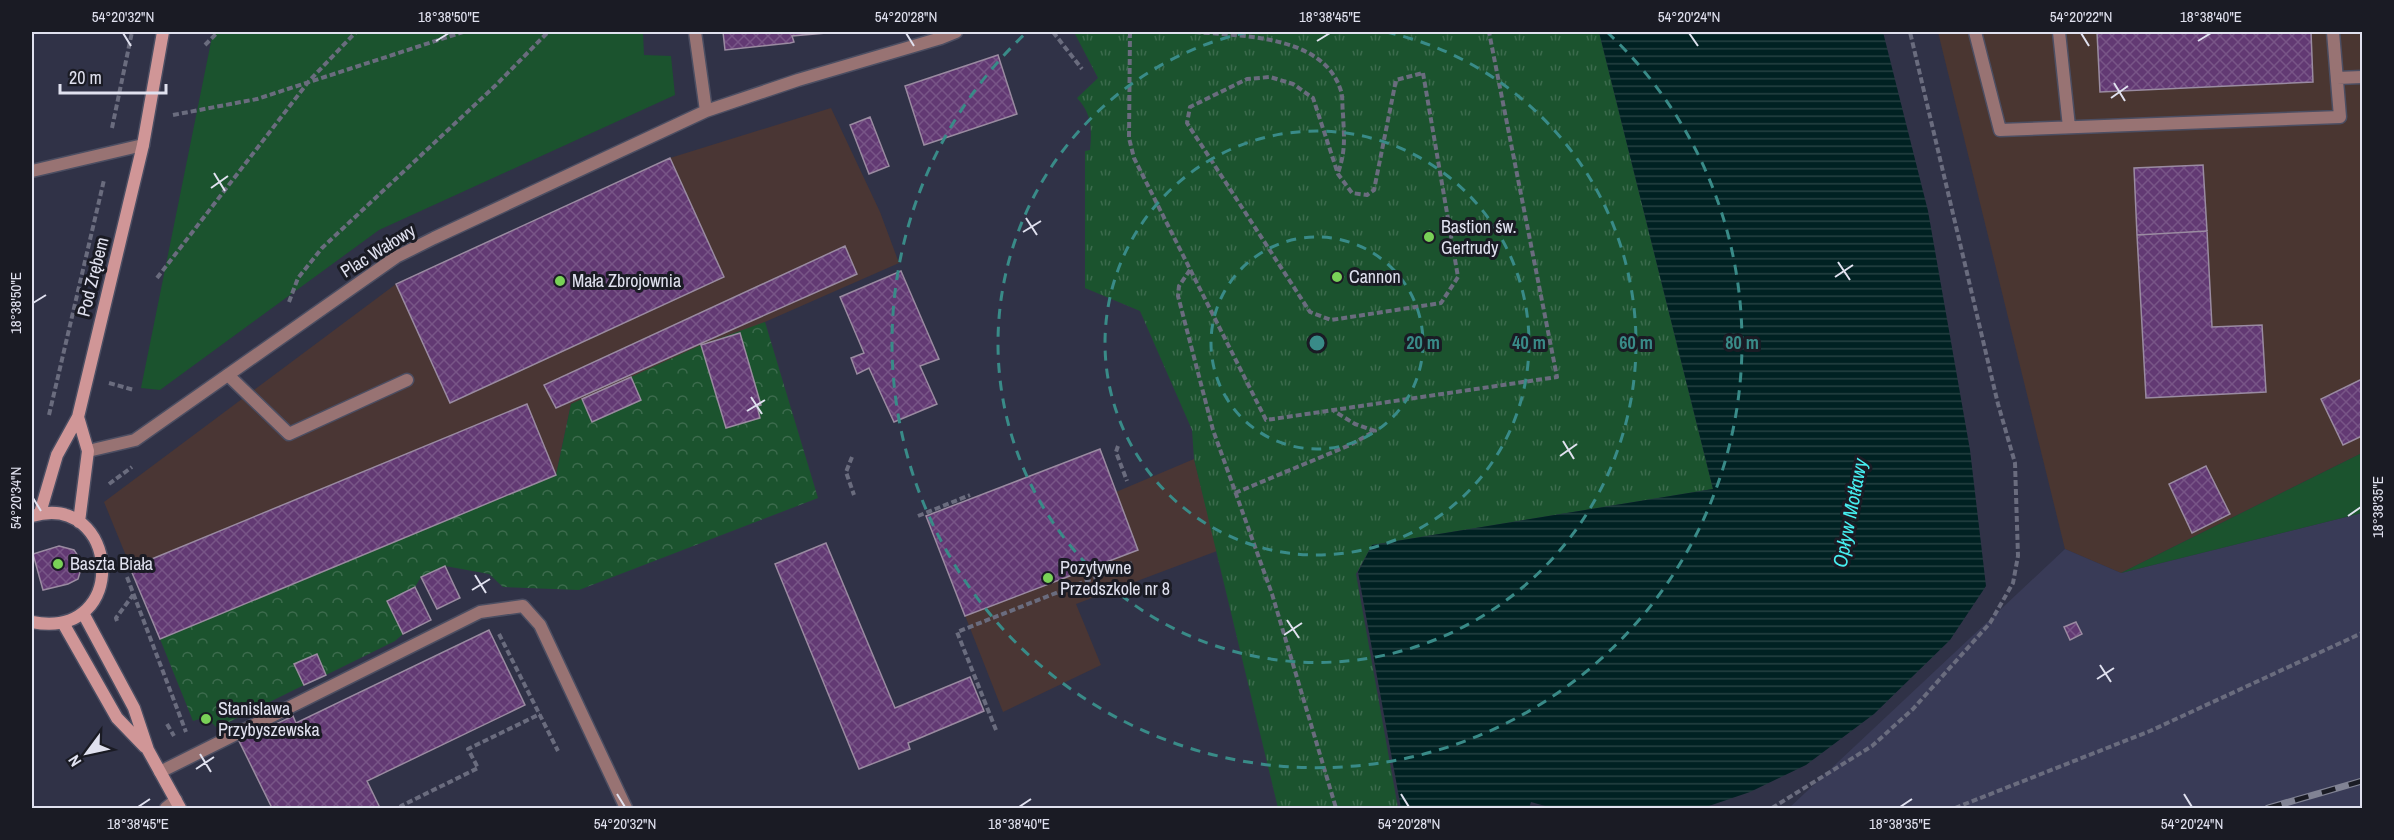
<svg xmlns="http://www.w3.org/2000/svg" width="2394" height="840" font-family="'Archivo Narrow',sans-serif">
	<defs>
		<pattern id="forest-crowns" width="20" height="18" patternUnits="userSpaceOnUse" patternTransform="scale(1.5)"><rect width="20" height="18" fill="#1b532e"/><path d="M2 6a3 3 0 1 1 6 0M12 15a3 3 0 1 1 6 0" fill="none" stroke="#3c6b4d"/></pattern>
		<pattern id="park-tufts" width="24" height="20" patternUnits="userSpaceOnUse" patternTransform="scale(1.5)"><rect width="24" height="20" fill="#1b532e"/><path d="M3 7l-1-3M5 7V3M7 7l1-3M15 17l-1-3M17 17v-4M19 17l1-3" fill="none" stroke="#3c6b4d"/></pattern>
		<pattern id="water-rules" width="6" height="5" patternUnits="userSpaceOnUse" patternTransform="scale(1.5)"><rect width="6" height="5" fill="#002122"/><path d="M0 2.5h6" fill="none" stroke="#254142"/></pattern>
		<pattern id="building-cross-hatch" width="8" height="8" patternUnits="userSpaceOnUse" patternTransform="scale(1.5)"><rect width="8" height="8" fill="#623973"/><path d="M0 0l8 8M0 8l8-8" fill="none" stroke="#785587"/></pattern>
	</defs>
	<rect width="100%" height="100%" fill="#303247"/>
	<path fill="#4a3631" d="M1938,32H2362V453L2121,573L2065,549Z"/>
	<path fill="#4a3634" d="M831,108L880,212L899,263L740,333L571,404L556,475L160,639L104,502L396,284L670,158Z
		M1100,449L1116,492L1194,459L1217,551L1076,604L1101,665L1003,712L926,516Z"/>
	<path fill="#393b57" d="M2362,513V808H1789L2065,549L2121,573Z"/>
	<path fill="#1b532e" d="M213,32H643L644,55L671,56L675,95L379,230L160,390L141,388Z
		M2362,453V513L2121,573Z"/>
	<path fill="url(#forest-crowns)" d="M765,322L818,498L579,590L503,587L489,574L445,566L421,577L415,587L387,601L403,634L395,641L326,675L317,654L294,664L304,685L217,728L206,717L193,721L160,639L556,475L571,404L582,399L592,421L641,400L631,377L701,345Z"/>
	<path fill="url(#park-tufts)" d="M1074,32H1599L1713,489L1372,545L1356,574L1398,808H1278L1194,459L1192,430L1140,311L1085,288V151L1090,150C1092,129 1092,114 1077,98L1098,78Z"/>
	<path fill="url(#water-rules)" d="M1599,32H1883L1928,211L1970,450L1986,586L1950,640L1874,714L1806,765L1750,792L1703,808H1552L1531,802L1529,808H1401L1358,572L1372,545L1713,489Z"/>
	<path fill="url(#building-cross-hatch)" stroke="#9a8ba1" stroke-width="1.5" d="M723,32H838L792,36L794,42L790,43L725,50Z
		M2097,32H2311L2313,82L2100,92Z
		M998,55L1017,114L924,145L905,86Z
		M870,117L889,166L869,174L850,125Z
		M670,158L724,277L450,403L396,284Z
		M2203,165L2207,231L2137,235L2134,168Z
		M2207,231L2212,327L2262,325L2266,392L2146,398L2137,235Z
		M845,246L857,274L556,408L544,385Z
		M901,271L939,359L920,366L937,404L894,422L869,368L857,374L851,358L864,353L840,297Z
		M740,333L761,405L757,406L760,418L726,428L701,345Z
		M631,377L641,400L592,422L582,399Z
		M2362,379V436L2343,445L2321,399Z
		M527,404L556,475L160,639L130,568Z
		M1100,449L1138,550L965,616L926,516Z
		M2206,466L2230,514L2192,533L2169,484Z
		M826,543L895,708L970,677L984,711L908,743L910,749L859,769L775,564Z
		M59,546L74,550L80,559L81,569L78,579L68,584L43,590L33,554Z
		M445,566L460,598L437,609L421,577Z
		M415,587L431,620L403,634L387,601Z
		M2076,622L2082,634L2070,640L2064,627Z
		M489,630L525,705L367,781L380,808H272L239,741L293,716L296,723Z
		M317,654L326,675L304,685L294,664Z"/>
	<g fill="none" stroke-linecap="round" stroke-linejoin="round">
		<defs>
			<path id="lane" d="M1975,32L2000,130L2340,117L2333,32
				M2059,32L2069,127
				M2337,78L2362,77
				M228,375L289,434L407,380
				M160,772L480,612L523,606L540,625L626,808"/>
			<path id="street" d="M695,32L706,111
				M32,171L143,145
				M88,451L135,440L396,257L434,238L706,111L798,80L941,38L956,32
				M166,808L176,800"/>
			<path id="secondary" d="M78,417L88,451L79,522
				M40,513L57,455L78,417L143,145L163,32
				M32,516C119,490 132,641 32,622
				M83,613L134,708L148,750L180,808
				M63,623L117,718L145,747"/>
		</defs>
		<use href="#lane" stroke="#4c4e62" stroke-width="15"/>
		<use href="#street" stroke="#4c4e62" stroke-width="15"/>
		<use href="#secondary" stroke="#4c4e62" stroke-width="15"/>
		<path stroke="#6a6c7e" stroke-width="4" stroke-dasharray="6 3" stroke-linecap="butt" d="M1053,32L1082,69
			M1130,32L1129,138L1134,158L1266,420L1557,377L1489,32
			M1195,32C1242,36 1324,35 1341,91C1343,97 1342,107 1343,114C1344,137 1346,150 1338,173
			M205,45L218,32
			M1423,73L1458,277L1441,303L1331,320L1310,312L1187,123L1190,107L1247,79L1270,77L1293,84L1313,98L1338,174L1352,193L1367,195L1374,190L1396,80Z
			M173,115L257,99L463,32
			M112,128L132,32
			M1190,270L1179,286L1178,296L1213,430L1272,594L1336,808
			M157,278L309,81L356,32
			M289,302L298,278L322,248L496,85L548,32
			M109,383L134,390
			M49,415L104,180
			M1118,446L1116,452L1127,481
			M852,457L846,472L854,495
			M109,484L132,467
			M1235,493L1350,445L1375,431L1355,424L1334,411
			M918,516L970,495
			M127,577L186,732
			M117,621L116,618L133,595
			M499,634L558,751
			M167,724L174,736
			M996,730L957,632L1132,563
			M402,808L401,806L478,768L468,749L540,714
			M1772,808L1872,746L1913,709L1990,623L2013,583L2018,556L2015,463L1998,404L1910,32
			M1955,808L2150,731L2362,633"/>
		<use href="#lane" stroke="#987373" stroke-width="12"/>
		<use href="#street" stroke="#987373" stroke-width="12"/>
		<use href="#secondary" stroke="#d09697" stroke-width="12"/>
		<defs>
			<path id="rail" d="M2268,808L2362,781"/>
		</defs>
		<use href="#rail" stroke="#818394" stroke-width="7"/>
		<use href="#rail" stroke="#1a1b24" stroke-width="4.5" stroke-dasharray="14" stroke-linecap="butt"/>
	</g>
	<path fill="none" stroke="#e0e1ef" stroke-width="2" d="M123,33L131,46M906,33L914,46M1689,33L1698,46M2081,33L2089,46M436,41L449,33M1317,41L1330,33M2198,41L2211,33M2114,83L2125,101M2111,98L2128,86M214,173L225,191M211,188L228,176M1026,218L1037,235M1023,232L1041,221M1838,262L1850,280M1835,277L1853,265M33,303L46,295M751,397L762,414M747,411L765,400M1563,441L1574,459M1560,456L1577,444M33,498L41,511M2348,516L2361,507M475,575L486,593M472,590L490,579M1287,620L1299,638M1284,635L1302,623M2100,665L2111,682M2097,679L2114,668M200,754L211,772M196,769L214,757M617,794L625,807M1401,794L1409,807M2184,794L2192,807M138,807L150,799M1019,807L1031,799M1900,807L1912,799"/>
	<g fill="none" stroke="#398b88" stroke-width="3" stroke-dasharray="10 8">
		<circle cx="1317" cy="343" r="106"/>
		<circle cx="1317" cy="343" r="212"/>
		<path d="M1386 32A319 319 0 1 1 1248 32"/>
		<path d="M1607 32A425 425 0 1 1 1027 32"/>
	</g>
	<g fill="#79d157" stroke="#1a1b24" stroke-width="2">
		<circle cx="1429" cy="237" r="6"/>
		<circle cx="1337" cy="277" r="6"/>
		<circle cx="560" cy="281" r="6"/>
		<circle cx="58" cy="564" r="6"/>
		<circle cx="1048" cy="578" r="6"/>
		<circle cx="206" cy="719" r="6"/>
	</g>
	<g text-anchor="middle" stroke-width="6" stroke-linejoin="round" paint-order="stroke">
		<g font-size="18" fill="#e0e1ef" stroke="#1a1b24" text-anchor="start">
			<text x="1441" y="233">Bastion św.<tspan x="1441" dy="21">Gertrudy</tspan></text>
			<text x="1349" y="283">Cannon</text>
			<text x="572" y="287">Mała Zbrojownia</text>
			<text x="70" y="570">Baszta Biała</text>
			<text x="1060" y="574">Pozytywne<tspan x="1060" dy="21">Przedszkole nr 8</tspan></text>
			<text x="218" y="715">Stanislawa<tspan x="218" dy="21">Przybyszewska</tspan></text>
		</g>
		<g font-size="18" fill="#e0e1ef" stroke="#1a1b24">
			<text transform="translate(378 251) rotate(-32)" y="6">Plac Wałowy</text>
			<text transform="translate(93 277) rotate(-76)" y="6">Pod Zrębem</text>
		</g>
		<g font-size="20" font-style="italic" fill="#46eef0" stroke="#1a1b24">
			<text transform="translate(1850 513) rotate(-79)" y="7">Opływ Motławy</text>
		</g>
	</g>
	<circle cx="1317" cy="343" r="9" fill="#398b88" stroke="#1a1b24" stroke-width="3"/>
	<g font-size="18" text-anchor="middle" font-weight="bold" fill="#398b88" stroke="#1a1b24" stroke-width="6" stroke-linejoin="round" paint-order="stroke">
		<text x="1423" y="349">20 m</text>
		<text x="1529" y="349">40 m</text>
		<text x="1636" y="349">60 m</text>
		<text x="1742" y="349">80 m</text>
	</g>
	<rect width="2394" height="840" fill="none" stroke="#1a1b24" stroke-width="66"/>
	<g transform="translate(87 753) rotate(237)" stroke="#1a1b24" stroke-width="4.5" paint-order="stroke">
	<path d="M0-4.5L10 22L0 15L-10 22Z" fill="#e0e1ef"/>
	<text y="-9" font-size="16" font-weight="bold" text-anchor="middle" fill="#e0e1ef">N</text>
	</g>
	<path d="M60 84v9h106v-9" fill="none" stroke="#e0e1ef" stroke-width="3"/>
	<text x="69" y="84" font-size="18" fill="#e0e1ef" stroke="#1a1b24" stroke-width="4.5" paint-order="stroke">20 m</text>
	<rect x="33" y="33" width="2328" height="774" fill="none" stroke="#e0e1ef" stroke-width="2"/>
	<g font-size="15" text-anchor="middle" fill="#e0e1ef">
		<text x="123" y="22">54°20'32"N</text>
		<text x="449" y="22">18°38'50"E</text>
		<text x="906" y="22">54°20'28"N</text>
		<text x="1330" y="22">18°38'45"E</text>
		<text x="1689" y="22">54°20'24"N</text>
		<text x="2081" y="22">54°20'22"N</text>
		<text x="2211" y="22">18°38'40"E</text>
		<text transform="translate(16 303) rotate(-90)" y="5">18°38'50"E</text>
		<text transform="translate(16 498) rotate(-90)" y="5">54°20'34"N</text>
		<text transform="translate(2378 507) rotate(-90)" y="5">18°38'35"E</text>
		<text x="138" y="829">18°38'45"E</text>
		<text x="625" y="829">54°20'32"N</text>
		<text x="1019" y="829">18°38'40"E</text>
		<text x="1409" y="829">54°20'28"N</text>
		<text x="1900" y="829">18°38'35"E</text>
		<text x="2192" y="829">54°20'24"N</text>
	</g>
</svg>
